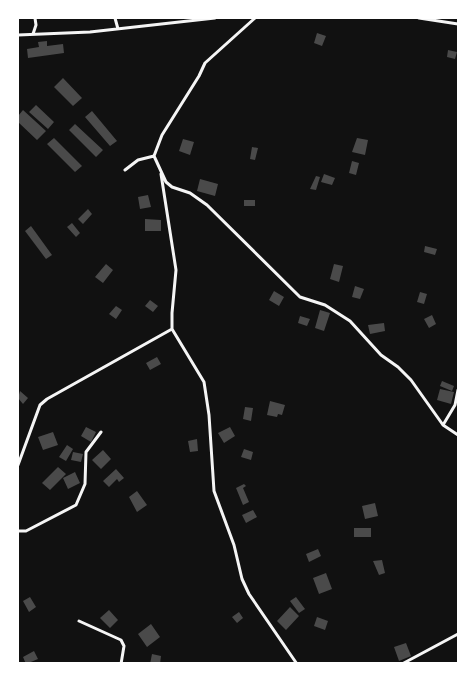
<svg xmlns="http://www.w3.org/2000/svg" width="476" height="681" font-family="Mulish,sans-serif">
	<rect width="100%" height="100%" fill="#111"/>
	<path fill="#4a4a4a" d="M317,33L326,36L322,46L314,43Z
		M47,41V46L63,44L64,53L28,58L27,49L39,47L38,42Z
		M448,50L457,52L455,59L447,57Z
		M63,78L82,98L73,106L54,87Z
		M36,105L54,122L48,129L29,112Z
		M23,110L46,131L37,140L18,122V116Z
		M92,111L117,141L110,146L85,117Z
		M75,124L103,150L96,157L69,130Z
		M54,138L82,166L75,172L47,144Z
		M357,138L368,140L365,155L352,152Z
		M183,139L194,142L190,155L179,151Z
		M252,147L258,148L255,160L250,159Z
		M352,161L359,163L356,175L349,173Z
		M324,174L335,178L332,185L321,182Z
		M316,176L320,177L316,190L310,189Z
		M200,179L218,184L215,196L197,191Z
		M148,195L151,207L140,209L138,197Z
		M244,200H255V206H244Z
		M88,209L92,214L83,224L78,219Z
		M145,219L161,220V231H145Z
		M72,223L80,233L76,237L67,227Z
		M31,226L52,255L46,259L25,231Z
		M425,246L437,249L435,255L424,252Z
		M106,264L113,270L103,283L95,277Z
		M334,264L343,266L339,282L330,279Z
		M355,286L364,289L360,299L352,297Z
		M274,291L284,297L279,306L269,300Z
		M420,292L427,294L424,304L417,302Z
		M150,300L158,306L153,312L145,306Z
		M116,306L122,310L116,319L109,314Z
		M320,310L330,313L324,331L315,328Z
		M432,315L436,324L429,328L424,319Z
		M300,316L310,319L307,326L298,323Z
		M384,323L385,331L370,334L368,325Z
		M157,357L161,364L150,370L146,363Z
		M442,381L454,386L452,391L440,386Z
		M440,389L454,392L451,404L437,400Z
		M20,391L28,398L23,404L18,398Z
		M270,401L285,405L282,415L278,414L277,417L267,415Z
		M245,407L253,408L251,421L243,419Z
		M86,427L96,432L91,442L81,436Z
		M230,427L235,436L224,443L218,433Z
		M53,432L58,445L43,450L38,437Z
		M197,439L198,451L190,452L188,441Z
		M67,445L73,449L66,461L59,457Z
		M244,449L253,452L251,460L241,457Z
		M103,450L111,459L101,469L92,460Z
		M73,452L83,454L81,462L71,460Z
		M58,467L66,474L50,490L42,483Z
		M116,469L124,478L119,482L117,479L109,487L103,481Z
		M75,472L80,483L68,489L63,478Z
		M244,484L246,486L243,488L249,502L243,505L236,488Z
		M137,491L147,505L137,512L129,497Z
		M375,503L378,516L365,519L362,506Z
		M253,510L257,517L246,523L242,515Z
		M354,528H371V537H354Z
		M318,549L321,556L309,562L306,554Z
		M382,560L385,573L379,575L373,561Z
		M326,573L332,589L319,594L313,578Z
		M30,597L36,607L29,612L23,601Z
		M296,597L305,609L299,613L290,601Z
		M290,607L299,616L286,630L277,621Z
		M109,610L118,620L110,628L100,618Z
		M239,612L243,618L237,623L232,617Z
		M317,617L328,621L325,630L314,626Z
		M151,624L160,637L147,647L138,634Z
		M406,643L411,656L399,661L394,647Z
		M34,651L38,659L26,664L23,657Z
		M152,654L161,656L160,664H150Z"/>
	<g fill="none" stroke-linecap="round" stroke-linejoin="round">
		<path stroke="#f5f5f5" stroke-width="3" d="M115,18L118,29
			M255,18L205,63L199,76L162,135L154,156L166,182L172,187L190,193L207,205L300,297L325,305L350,321L381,355L398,367L411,380L443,425L458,435
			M419,18L458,24
			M33,34L36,25L35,18
			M18,35L90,32L215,18
			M125,170L138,160L154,156
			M161,174L176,270L172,313V329L204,382L209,415L214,491L234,545L242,579L249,594L297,664
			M443,425L455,405L458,390
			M18,465L40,405L47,399L172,329
			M18,531H26L76,505L85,484L86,452L101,432
			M79,621L121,640L124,646L121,664
			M402,664L458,634"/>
	</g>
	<rect width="476" height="681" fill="none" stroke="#ffffff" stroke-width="38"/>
</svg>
